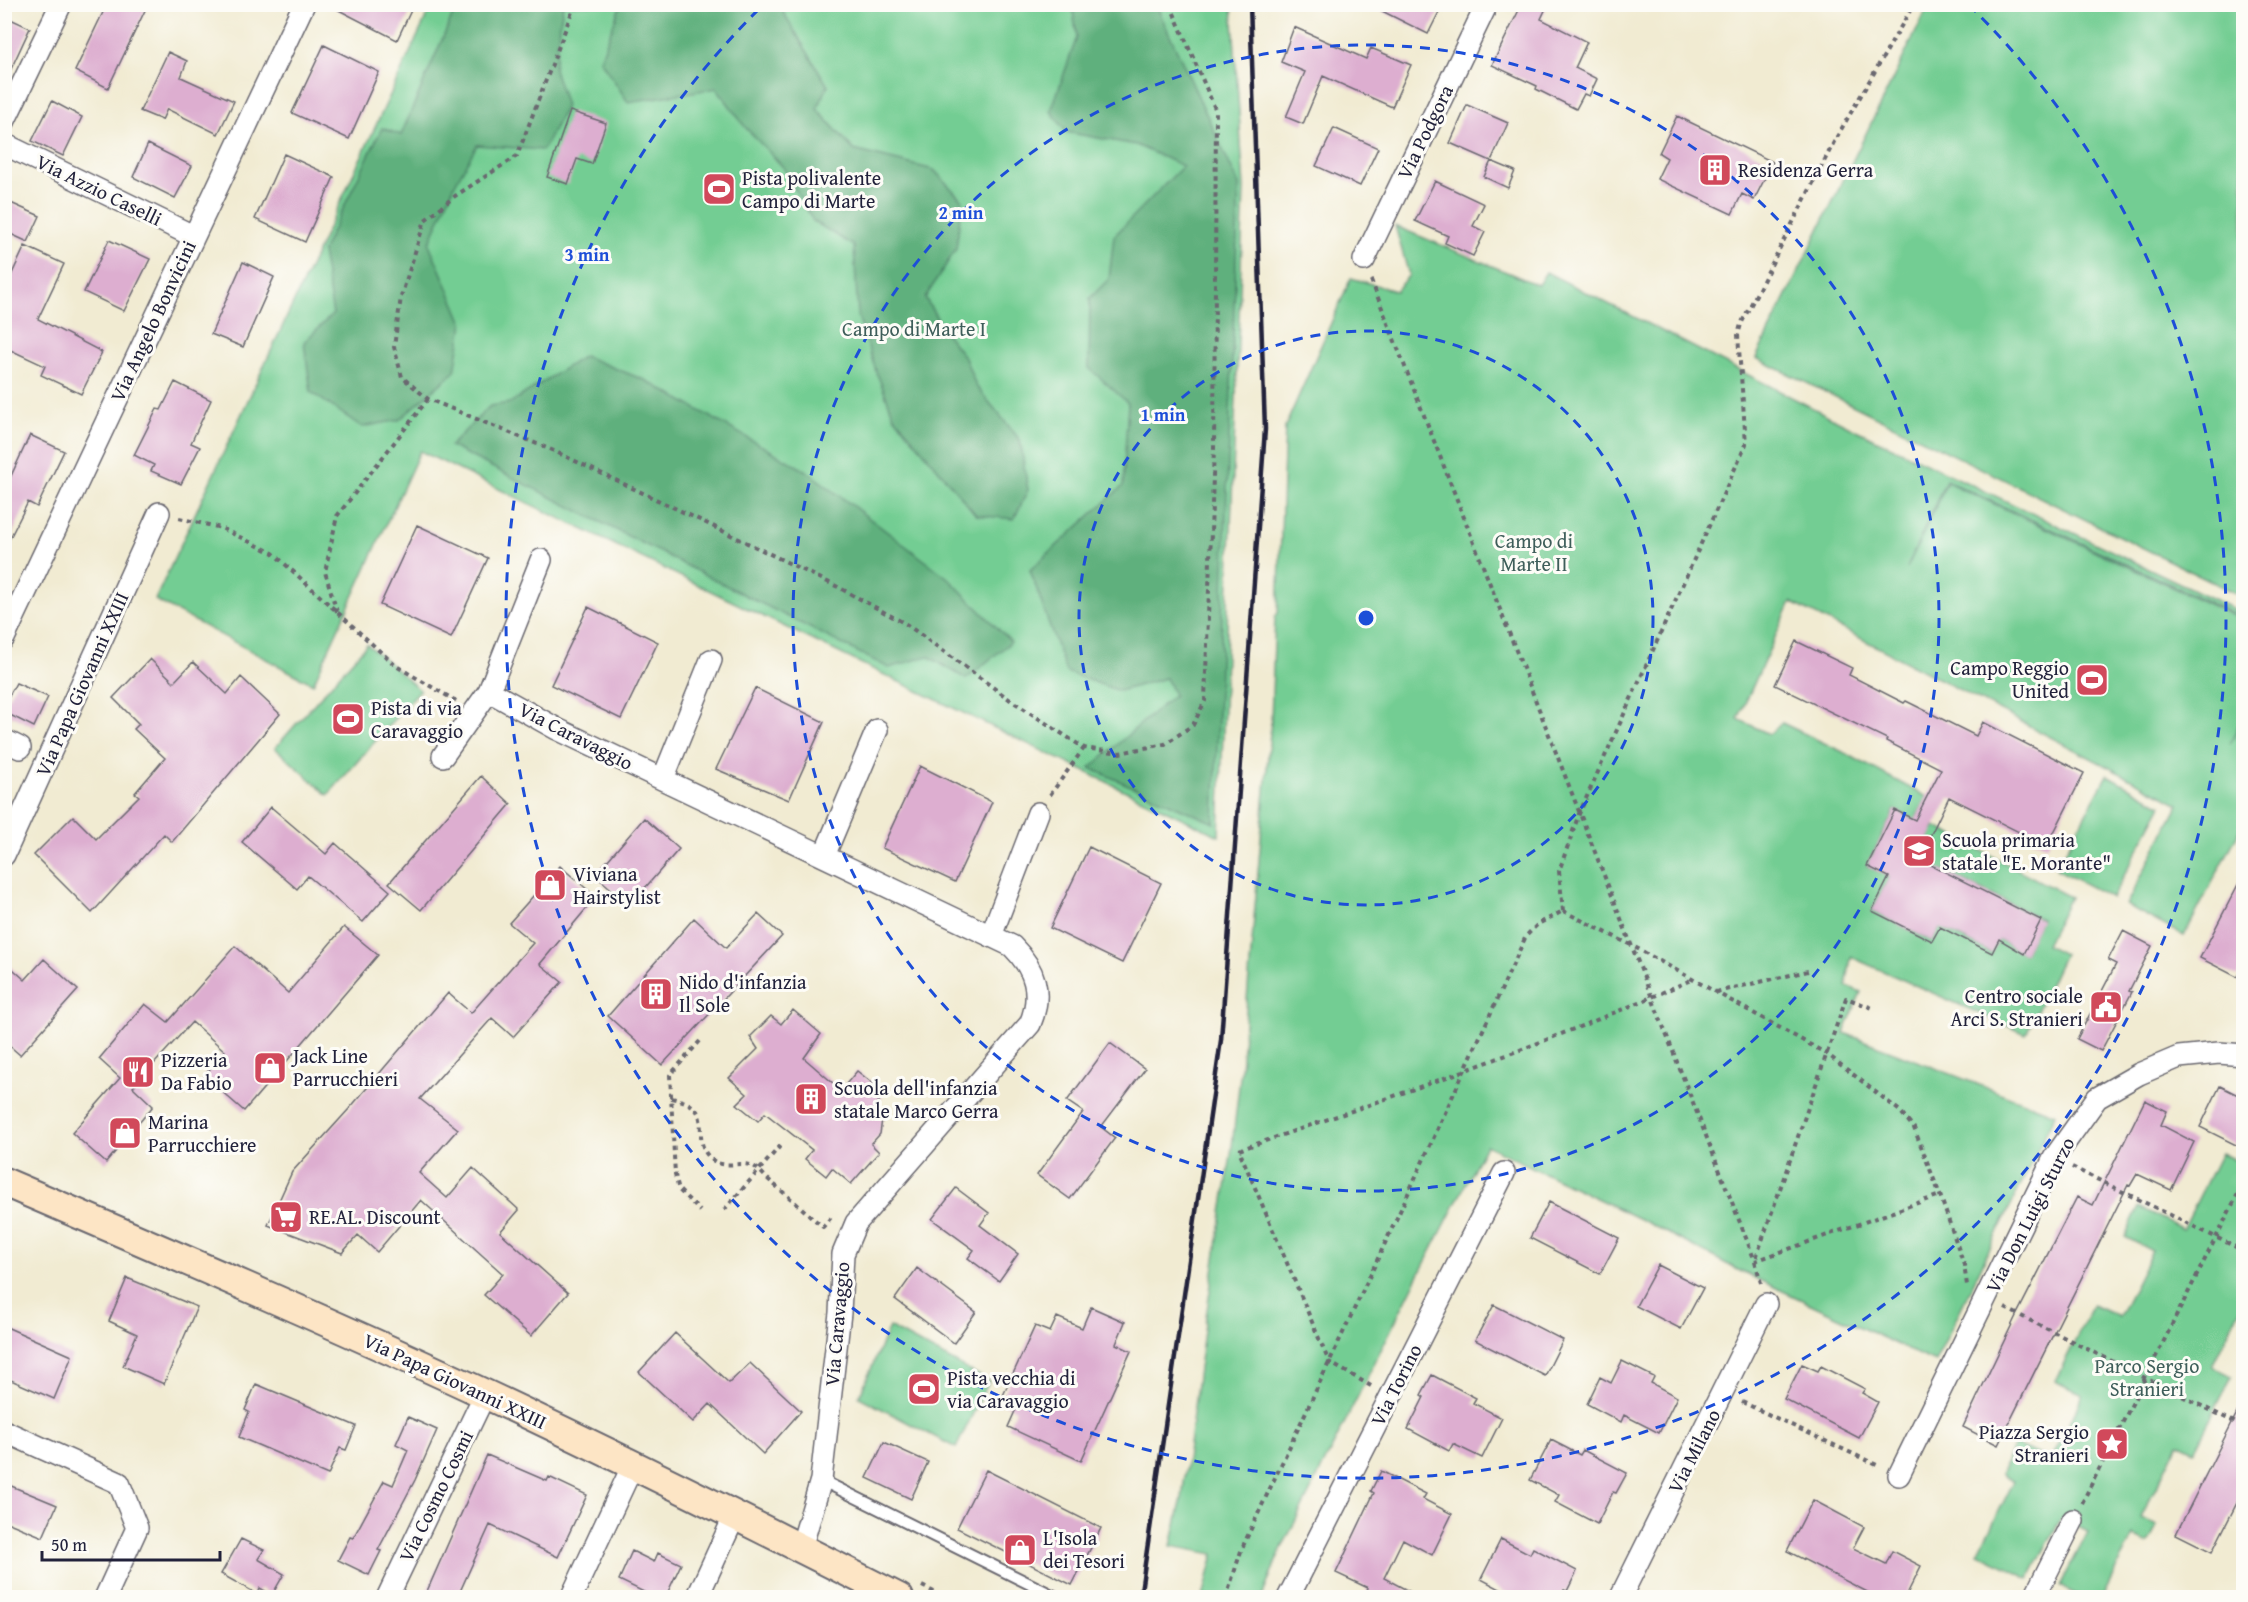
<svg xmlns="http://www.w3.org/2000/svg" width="2248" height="1602" font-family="'Gentium Book Plus',serif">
	<rect width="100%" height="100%" fill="#fdfcf7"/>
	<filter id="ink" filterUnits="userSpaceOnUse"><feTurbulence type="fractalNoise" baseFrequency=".0167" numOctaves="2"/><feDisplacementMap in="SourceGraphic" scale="12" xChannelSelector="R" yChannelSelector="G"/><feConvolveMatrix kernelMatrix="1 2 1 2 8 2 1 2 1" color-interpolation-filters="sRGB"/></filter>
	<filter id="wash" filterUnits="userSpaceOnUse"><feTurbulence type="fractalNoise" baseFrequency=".008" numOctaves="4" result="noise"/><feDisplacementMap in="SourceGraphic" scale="24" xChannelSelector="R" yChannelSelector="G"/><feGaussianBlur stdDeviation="1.35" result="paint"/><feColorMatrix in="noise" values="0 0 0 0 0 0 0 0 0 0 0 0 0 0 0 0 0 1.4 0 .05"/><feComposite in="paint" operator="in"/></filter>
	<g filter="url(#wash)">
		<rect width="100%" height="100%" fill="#f1ebd2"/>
		<path fill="#73cd93" stroke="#4a7867" stroke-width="1.5" d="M432,5H1232L1244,188L1219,836L420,451L313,684L155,600Z
			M1929,5H2243V597L1756,358Z
			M1395,226L1538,285L1546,272L1858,431L2243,613V618L1946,480L1907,568L1947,482L2243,620V715L2230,744L2243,718V824L2184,936L2126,905L2179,804L1791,602L1738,719L1769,734L1782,723L1841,751L1927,797L1915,820L1895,810L1867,866L1889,877L1872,911L1932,941L1940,927L1991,953L1999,939L2024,954L2041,919L1942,870L1905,886L1935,826L2070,897L2046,945L2064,954L2026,1034L1851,957L1846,986L1861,992L1844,1033L2055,1114L1935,1362L1742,1272L1652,1225L1486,1145L1414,1284L1279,1554L1262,1597H1203L1214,1554L1171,1546L1182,1498L1205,1323L1231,1155L1241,1069L1271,721L1275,617L1278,613L1285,427L1351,278L1396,291L1409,275Z
			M367,644L420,690L328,795L275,748Z
			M2107,775L2162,805L2112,898L2056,869Z
			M2221,1153L2243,1164V1302L2212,1366L2232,1376L2194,1451L2178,1443L2141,1518L2157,1526L2148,1543L2133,1536L2102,1597H2081L2060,1586L2088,1532L2061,1518L2029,1579L1978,1553L2014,1481L2001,1473L2015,1444L2051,1460L2083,1395L2055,1381L2093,1305L2119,1317L2152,1251L2125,1237L2139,1207L2183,1229Z
			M889,1327L989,1381L956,1448L859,1397Z"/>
		<path fill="#5eb07d" stroke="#40695c" stroke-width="1.5" d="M621,4L779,5L828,86L817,109L854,150L934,170L962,200L956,249L925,298L947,335L965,358L976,386L1020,440L1028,490L1014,519L976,515L894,416L876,371L858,316L854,246L813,221L783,167L745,127L717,88L628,102L600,60Z
			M457,5H563L554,69L566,106L543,150L477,145L455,184L429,244L463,323L455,371L399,420L362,427L311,392L304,342L333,314L322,252L382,128L401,135Z
			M1072,5H1156L1239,185L1214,823L1090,768L1174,695L1166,678L1119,691L1066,672L1030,570L1123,486L1128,403L1089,368L1090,298L1109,279L1114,236L1183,166L1136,145L1066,132L1051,111L1077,37Z
			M584,356L647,381L808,472L948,578L1011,642L966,679L928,656L889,668L450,446L490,406L510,403Z"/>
		<g id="blocks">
			<path fill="#ddaed0" d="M107,4H148L108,88L75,71Z
				M327,4H414L397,40Z
				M1368,4H1443L1428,34Z
				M1522,4H1548L1541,19L1587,42L1575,68L1597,79L1589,96L1584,94L1576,109L1536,89L1537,86L1492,65Z
				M4,16L30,28L4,84Z
				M1294,27L1366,59L1371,48L1411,65L1392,107L1323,76L1303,124L1286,117L1305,72L1281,62Z
				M324,45L379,72L349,139L292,113Z
				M168,52L187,61L181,77L234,101L218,134L167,109L162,120L140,111Z
				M52,101L82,117L63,156L32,141Z
				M1467,105L1508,123L1491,161L1450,143Z
				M570,111L606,123L592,164L577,159L568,184L547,177Z
				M1677,116L1773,162L1754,200L1742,194L1732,214L1657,179L1667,158L1659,153Z
				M1334,128L1378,148L1360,186L1316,166Z
				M148,144L192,166L175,198L133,177Z
				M284,154L334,177L305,242L255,219Z
				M1491,161L1515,171L1508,188L1484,177Z
				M1435,181L1484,204L1473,226L1485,232L1473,256L1445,243L1448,236L1415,221Z
				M4,200L40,216L28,242L4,231Z
				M109,240L150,259L124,311L84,292Z
				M25,246L64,264L38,319L102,352L81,394L41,375L45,366L4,347V275L10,278Z
				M243,262L274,277L243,347L211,334Z
				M175,382L211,400L191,443L200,447L181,484L151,471L154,465L134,455L157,409L161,410Z
				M30,435L64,451L37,507L28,502L4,550V491Z
				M417,525L488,558L451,638L380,605Z
				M588,607L658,642L621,719L551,685Z
				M1796,641L1852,668L1849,675L1904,703L1906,701L1976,736L1983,722L2084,773L2047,846L1949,797L1919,859L2041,920L2024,954L1999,939L1992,953L1940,927L1932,941L1872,911L1889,877L1867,866L1895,810L1915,820L1941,769L1886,741L1887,739L1775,685Z
				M150,659L174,682L193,662L227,694L241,677L280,714L172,842L164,834L92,913L34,855L73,816L96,839L139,796L135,793L165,758L134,729L139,724L113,698Z
				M16,683L48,697L34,727L4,712V705Z
				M755,688L824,722L789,800L716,769Z
				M920,766L992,802L955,882L882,848Z
				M481,776L511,804L421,910L389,883Z
				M271,807L326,854L335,843L390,891L363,922L308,876L297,889L242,842Z
				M644,818L679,849L630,905L595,875Z
				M1089,847L1161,883L1122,963L1050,928Z
				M560,866L596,897L540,964L562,982L513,1037L492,1018L420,1099L458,1129L419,1173L447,1198L473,1168L519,1210L500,1232L568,1293L531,1336L484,1295L503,1274L421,1200L377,1252L358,1235L342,1253L268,1225L292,1172L349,1109L448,993L471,1013L533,943L509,923Z
				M2244,873V963L2237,977L2200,958Z
				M758,914L782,936L662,1065L608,1016L694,918L726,948Z
				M344,927L378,955L244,1111L204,1076L225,1051L192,1022L133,1087L153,1106L106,1163L72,1133L120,1078L99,1059L145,1004L168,1022L235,946L288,993Z
				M2123,931L2152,946L2129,991L2132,992L2101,1051L2077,1039L2116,964L2108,960Z
				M44,959L78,990L20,1055L4,1041V961L25,980Z
				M793,1010L821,1034L804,1058L841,1090L857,1071L885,1093L876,1105L882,1119L880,1134L871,1144L879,1152L851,1184L832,1168L826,1176L805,1159L812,1150L765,1113L758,1121L737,1104L747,1094L729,1078L758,1049L750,1037L771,1016L781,1024Z
				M1110,1043L1145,1069L1101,1127L1115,1138L1070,1199L1037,1175L1083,1112L1067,1101Z
				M2220,1086L2244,1098V1149L2200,1127Z
				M2145,1100L2167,1111L2161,1125L2194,1142L2171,1190L2137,1174L2130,1186L2128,1185L1998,1445L1963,1427L2015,1318L2077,1197L2093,1205Z
				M956,1188L989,1213L980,1225L1018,1254L999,1281L968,1258L974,1250L932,1219Z
				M1549,1202L1619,1238L1600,1274L1530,1238Z
				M1658,1265L1703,1288L1681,1329L1636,1306Z
				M917,1268L976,1312L954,1343L895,1299Z
				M127,1278L197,1307L164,1384L123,1366L137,1334L109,1321Z
				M1494,1305L1563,1340L1545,1376L1475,1340Z
				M1091,1307L1125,1322L1116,1344L1131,1351L1081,1461L1008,1427L1016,1409L1000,1402L1035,1326L1050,1332L1057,1317L1082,1328Z
				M4,1326L72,1356L54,1399L4,1377Z
				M675,1333L729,1383L750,1363L801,1411L763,1454L710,1404L693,1422L639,1372Z
				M1622,1361L1654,1377L1651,1383L1677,1397L1659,1433L1624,1415L1621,1422L1587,1404L1600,1377L1611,1383Z
				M1802,1364L1818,1371L1821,1366L1865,1389L1862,1393L1878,1402L1859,1438L1784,1399Z
				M1432,1375L1476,1398L1473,1403L1502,1418L1482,1458L1453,1444L1449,1451L1408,1429L1424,1397L1421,1395Z
				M256,1384L356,1426L346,1450L340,1448L328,1475L239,1437L249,1412L245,1410Z
				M2244,1399V1489L2212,1552L2176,1534Z
				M408,1417L437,1430L415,1480L378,1550L381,1551L369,1575L338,1560L350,1537L353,1538L384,1481L393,1485L408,1450L396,1444Z
				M1551,1440L1580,1455L1583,1450L1627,1473L1616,1493L1613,1492L1597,1524L1555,1502L1559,1495L1530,1480Z
				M884,1442L928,1462L911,1499L867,1478Z
				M487,1455L547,1481L549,1477L587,1495L558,1557L490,1525L457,1598H424Z
				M986,1470L1101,1528L1072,1585L957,1528Z
				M1381,1471L1426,1494L1423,1499L1452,1514L1432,1555L1403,1539L1384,1578L1422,1598H1364L1368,1588L1336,1573L1374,1493L1371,1491Z
				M4,1483L57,1505L43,1537L4,1521Z
				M1813,1500L1864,1527L1853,1548L1886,1564L1892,1551L1921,1566L1905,1598H1879L1787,1551Z
				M241,1539L264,1550L258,1559L284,1574L272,1595L260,1588L257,1594L221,1574Z
				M1501,1539L1530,1554L1533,1548L1577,1571L1567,1591L1564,1590L1560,1598H1517L1481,1579Z
				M632,1551L654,1562L658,1553L681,1564L665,1598H656L619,1580Z"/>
		</g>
	</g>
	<g filter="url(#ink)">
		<use href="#blocks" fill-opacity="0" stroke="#6a6870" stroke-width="1.5"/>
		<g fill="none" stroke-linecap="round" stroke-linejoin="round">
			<defs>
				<path id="lane" d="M821,1480L1058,1598"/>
				<path id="street" d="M4,122L61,4
					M4,144L193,236
					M1364,260L1487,4
					M4,638L304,4
					M489,691L557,729L1012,946C1035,969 1043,993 1030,1024L856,1223L843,1254L840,1313L821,1480L801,1548
					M4,740L20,748
					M443,756L489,691L541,560
					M663,779L711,660
					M4,855L159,513
					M824,856L877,730
					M991,936L1038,813
					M4,1431L119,1483L137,1528L105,1598
					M1899,1475L2054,1158L2097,1098L2139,1074L2179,1057L2219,1053L2244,1055
					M387,1598L485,1394
					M571,1598L633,1465
					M697,1598L735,1515
					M1288,1598L1504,1173
					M1620,1598L1766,1304
					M2034,1598L2073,1520"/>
				<path id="secondary" d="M4,1182C165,1251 326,1320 485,1394C624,1459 761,1528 899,1598"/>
			</defs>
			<use href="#lane" stroke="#6a6870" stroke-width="14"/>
			<use href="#street" stroke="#6a6870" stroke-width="24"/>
			<use href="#secondary" stroke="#6a6870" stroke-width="32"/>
			<path stroke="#6a6870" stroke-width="4" stroke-dasharray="4.5 4.5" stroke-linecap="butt" d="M575,4L517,156L455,196L425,220L401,297L394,347L402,377L428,399L554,451L702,521L838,587L906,624L1009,699L1084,748L1120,753L1165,744L1193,725L1205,701L1214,448L1216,111L1170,4
				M1371,280L1755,1261L1940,1195
				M179,518L221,528L273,553L396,666L456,701
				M337,612L325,572L337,516L428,399
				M1050,795L1084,748
				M1563,911L1559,871L1579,814L1746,444L1738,335L1741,324L1835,140L1914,4
				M1563,911L1631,945L1827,1054L1900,1111L1914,1128L1940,1195L1964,1265L1967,1285
				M1716,992L1808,971
				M700,1041L670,1075L675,1175L679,1190L700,1211
				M671,1098C719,1107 689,1135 709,1157C722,1171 737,1160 753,1166C759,1169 765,1177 770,1181C788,1196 805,1211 823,1227L833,1215
				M2072,1167L2244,1251
				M724,1210L782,1144
				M1761,1283L1755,1261L1846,998L1875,1009
				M2005,1308L2244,1427
				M1371,1386L1329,1362L1239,1150C1392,1097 1545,1045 1693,979
				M1742,1402L1879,1466
				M2082,1503L2244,1182
				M922,1586L946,1598
				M1226,1598L1242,1548L1395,1222L1526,936L1538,924L1563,911"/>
			<use href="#lane" stroke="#fff" stroke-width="10"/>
			<use href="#street" stroke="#fff" stroke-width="21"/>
			<use href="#secondary" stroke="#fde5c5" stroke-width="28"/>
			<path stroke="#22223b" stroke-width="4.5" d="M1140,1598L1221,1040L1265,429L1250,4"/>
		</g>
	</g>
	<g fill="none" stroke="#1d4ed8" stroke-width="3" stroke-dasharray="10 8">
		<circle cx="1366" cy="618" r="287"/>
		<circle cx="1366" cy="618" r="573"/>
		<path d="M1969 5A860 860 0 1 1 763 5"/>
	</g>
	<defs>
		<symbol id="building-square" viewBox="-11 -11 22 22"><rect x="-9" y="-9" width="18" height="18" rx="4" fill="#d1495b" stroke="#fdfcf7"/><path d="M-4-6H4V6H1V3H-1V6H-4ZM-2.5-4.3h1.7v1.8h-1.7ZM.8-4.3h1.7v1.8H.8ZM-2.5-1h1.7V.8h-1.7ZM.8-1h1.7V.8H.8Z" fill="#fff"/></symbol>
		<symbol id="stadium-square" viewBox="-11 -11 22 22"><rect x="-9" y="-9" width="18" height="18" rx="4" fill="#d1495b" stroke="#fdfcf7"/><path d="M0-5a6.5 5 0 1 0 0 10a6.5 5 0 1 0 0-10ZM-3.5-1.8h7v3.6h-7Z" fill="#fff"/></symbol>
		<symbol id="school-square" viewBox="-11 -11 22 22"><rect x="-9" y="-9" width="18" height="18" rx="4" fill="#d1495b" stroke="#fdfcf7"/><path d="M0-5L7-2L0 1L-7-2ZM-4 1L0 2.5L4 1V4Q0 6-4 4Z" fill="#fff"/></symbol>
		<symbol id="shop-square" viewBox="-11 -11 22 22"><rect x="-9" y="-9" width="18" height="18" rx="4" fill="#d1495b" stroke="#fdfcf7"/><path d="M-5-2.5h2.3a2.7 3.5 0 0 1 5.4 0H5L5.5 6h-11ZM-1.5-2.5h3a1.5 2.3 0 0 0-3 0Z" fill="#fff"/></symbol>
		<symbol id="civic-square" viewBox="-11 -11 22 22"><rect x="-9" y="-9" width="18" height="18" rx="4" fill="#d1495b" stroke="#fdfcf7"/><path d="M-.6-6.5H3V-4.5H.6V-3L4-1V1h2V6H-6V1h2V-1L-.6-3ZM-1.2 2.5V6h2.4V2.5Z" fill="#fff"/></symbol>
		<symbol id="restaurant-square" viewBox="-11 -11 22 22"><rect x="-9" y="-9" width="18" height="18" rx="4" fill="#d1495b" stroke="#fdfcf7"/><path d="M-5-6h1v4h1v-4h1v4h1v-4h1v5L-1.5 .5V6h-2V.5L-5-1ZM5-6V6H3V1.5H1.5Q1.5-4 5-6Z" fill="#fff"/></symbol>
		<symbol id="supermarket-square" viewBox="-11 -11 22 22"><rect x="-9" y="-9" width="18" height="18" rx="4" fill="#d1495b" stroke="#fdfcf7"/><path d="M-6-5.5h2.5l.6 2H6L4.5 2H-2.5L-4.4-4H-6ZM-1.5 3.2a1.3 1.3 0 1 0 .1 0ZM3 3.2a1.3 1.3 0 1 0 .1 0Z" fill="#fff"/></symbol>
		<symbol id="sight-square" viewBox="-11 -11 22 22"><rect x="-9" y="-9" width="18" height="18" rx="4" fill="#d1495b" stroke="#fdfcf7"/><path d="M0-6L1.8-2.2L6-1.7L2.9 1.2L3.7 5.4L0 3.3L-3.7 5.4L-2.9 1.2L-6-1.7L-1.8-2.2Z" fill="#fff"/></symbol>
	</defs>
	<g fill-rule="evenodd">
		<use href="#building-square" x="1696" y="151" width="38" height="38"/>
		<use href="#stadium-square" x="700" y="170" width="38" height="38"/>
		<use href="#stadium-square" x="2073" y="661" width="38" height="38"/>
		<use href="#stadium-square" x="329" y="700" width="38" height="38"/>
		<use href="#school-square" x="1900" y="832" width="38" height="38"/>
		<use href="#shop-square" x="531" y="866" width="38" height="38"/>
		<use href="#building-square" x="637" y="975" width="38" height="38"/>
		<use href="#civic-square" x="2087" y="988" width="38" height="38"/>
		<use href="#shop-square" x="251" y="1049" width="38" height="38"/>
		<use href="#restaurant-square" x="119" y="1053" width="38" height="38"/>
		<use href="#building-square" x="792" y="1080" width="38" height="38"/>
		<use href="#shop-square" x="106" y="1114" width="38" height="38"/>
		<use href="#supermarket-square" x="267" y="1198" width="38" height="38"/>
		<use href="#stadium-square" x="905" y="1370" width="38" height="38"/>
		<use href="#sight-square" x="2093" y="1425" width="38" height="38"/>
		<use href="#shop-square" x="1001" y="1531" width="38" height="38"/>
	</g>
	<g text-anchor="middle" stroke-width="6" stroke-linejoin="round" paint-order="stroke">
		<g font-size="20" fill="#22223b" stroke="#fdfcf7">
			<text transform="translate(1425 132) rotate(-64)" y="7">Via Podgora</text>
			<text transform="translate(99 190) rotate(26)" y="7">Via Azzio Caselli</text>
			<text transform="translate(153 321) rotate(-65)" y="7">Via Angelo Bonvicini</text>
			<text transform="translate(82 684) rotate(-66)" y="7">Via Papa Giovanni XXIII</text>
			<text transform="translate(576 736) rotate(27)" y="7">Via Caravaggio</text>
			<text transform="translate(2030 1215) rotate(-63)" y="7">Via Don Luigi Sturzo</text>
			<text transform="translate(837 1324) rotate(-85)" y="7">Via Caravaggio</text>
			<text transform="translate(455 1381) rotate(25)" y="7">Via Papa Giovanni XXIII</text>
			<text transform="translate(1396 1385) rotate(-63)" y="7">Via Torino</text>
			<text transform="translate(1694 1451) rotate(-63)" y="7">Via Milano</text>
			<text transform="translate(436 1496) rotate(-64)" y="7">Via Cosmo Cosmi</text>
		</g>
		<g font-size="20" fill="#22223b" stroke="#fdfcf7" text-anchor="start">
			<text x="1738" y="177">Residenza Gerra</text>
			<text x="742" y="185">Pista polivalente<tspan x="742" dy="23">Campo di Marte</tspan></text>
			<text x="2069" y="675" text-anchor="end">Campo Reggio<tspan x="2069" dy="23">United</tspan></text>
			<text x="371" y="715">Pista di via<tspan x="371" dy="23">Caravaggio</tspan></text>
			<text x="1942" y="847">Scuola primaria<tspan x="1942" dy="23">statale "E. Morante"</tspan></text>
			<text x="573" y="881">Viviana<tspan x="573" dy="23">Hairstylist</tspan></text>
			<text x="679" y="989">Nido d'infanzia<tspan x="679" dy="23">Il Sole</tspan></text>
			<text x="2083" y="1003" text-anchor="end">Centro sociale<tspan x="2083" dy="23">Arci S. Stranieri</tspan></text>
			<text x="293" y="1063">Jack Line<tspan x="293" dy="23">Parrucchieri</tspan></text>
			<text x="161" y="1067">Pizzeria<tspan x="161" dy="23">Da Fabio</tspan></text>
			<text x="834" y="1095">Scuola dell'infanzia<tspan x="834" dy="23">statale Marco Gerra</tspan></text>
			<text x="148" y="1129">Marina<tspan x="148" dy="23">Parrucchiere</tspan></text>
			<text x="309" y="1224">RE.AL. Discount</text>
			<text x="947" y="1385">Pista vecchia di<tspan x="947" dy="23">via Caravaggio</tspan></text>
			<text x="2089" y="1439" text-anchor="end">Piazza Sergio<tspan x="2089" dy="23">Stranieri</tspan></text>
			<text x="1043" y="1545">L'Isola<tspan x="1043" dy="23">dei Tesori</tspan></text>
		</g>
		<g font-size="20" fill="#3e5e5a" stroke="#fdfcf7">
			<text x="914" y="336">Campo di Marte I</text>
			<text x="1534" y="548">Campo di<tspan x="1534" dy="23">Marte II</tspan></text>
			<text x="2147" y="1373">Parco Sergio<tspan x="2147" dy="23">Stranieri</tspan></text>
		</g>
	</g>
	<circle cx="1366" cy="618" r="9" fill="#1d4ed8" stroke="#fdfcf7" stroke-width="3"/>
	<g font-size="18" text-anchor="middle" font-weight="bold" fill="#1d4ed8" stroke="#fdfcf7" stroke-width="6" stroke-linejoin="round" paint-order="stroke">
		<text x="961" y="219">2 min</text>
		<text x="587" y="261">3 min</text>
		<text x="1163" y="421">1 min</text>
	</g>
	<rect width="2248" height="1602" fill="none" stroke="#fdfcf7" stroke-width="24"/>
	<path d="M42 1551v9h178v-9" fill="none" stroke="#22223b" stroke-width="3"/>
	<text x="51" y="1551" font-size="18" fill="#22223b" stroke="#fdfcf7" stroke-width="4.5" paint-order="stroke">50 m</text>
</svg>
